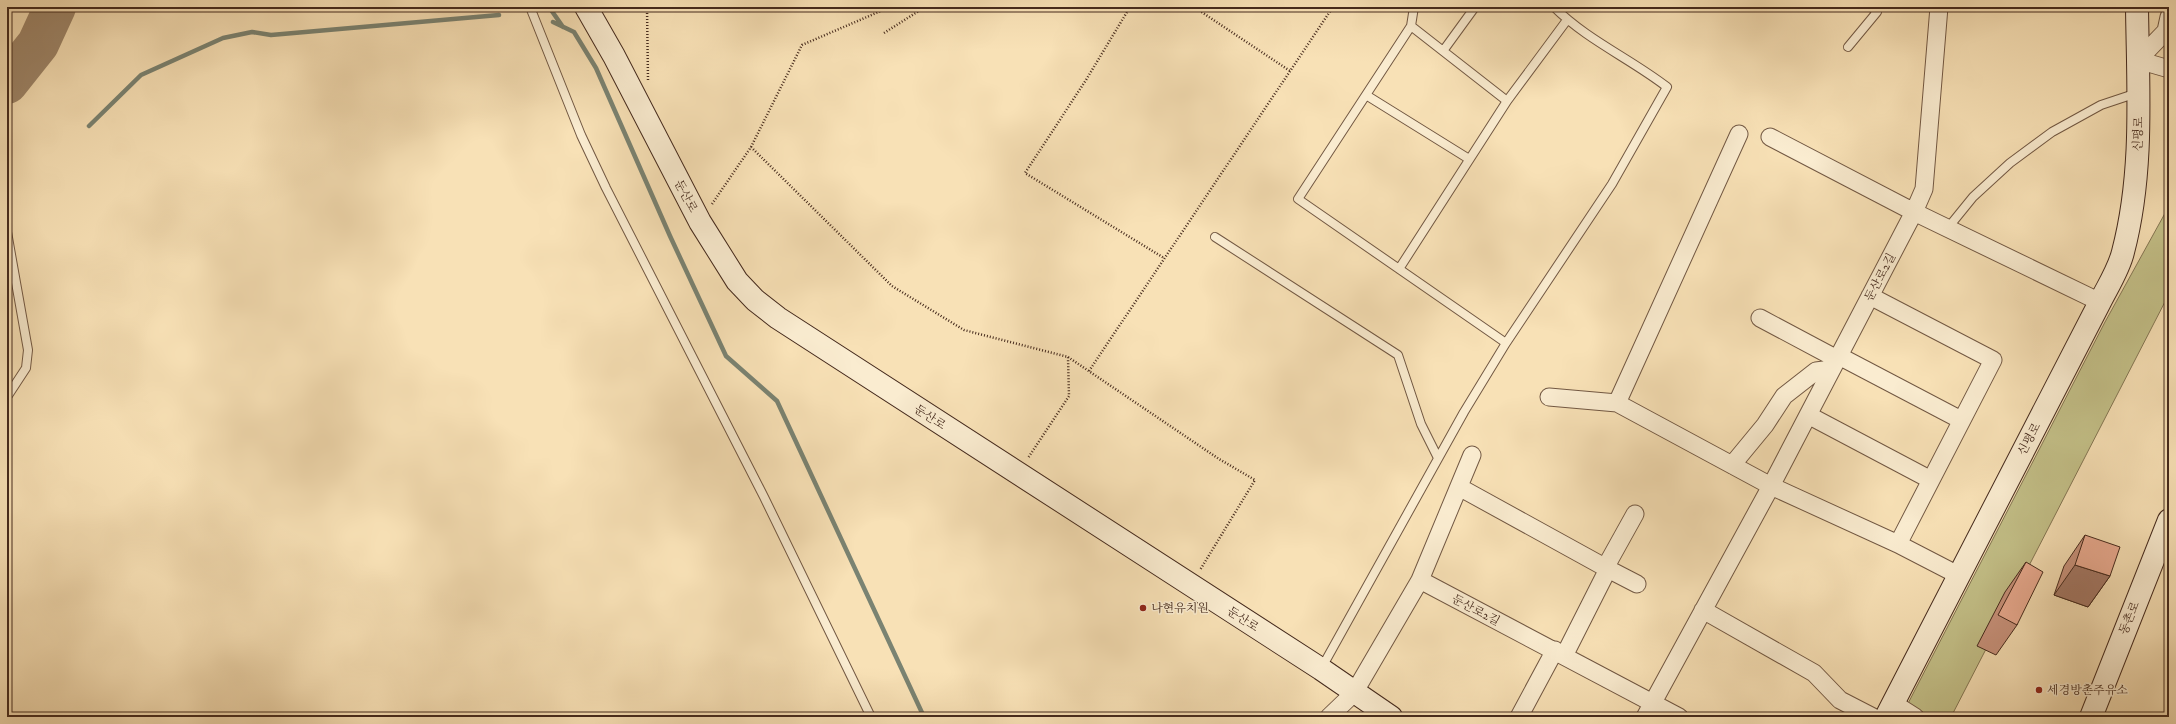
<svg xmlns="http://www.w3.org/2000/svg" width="2176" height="724" font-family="'IM FELL DW Pica','Noto Serif KR',serif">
	<rect width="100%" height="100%" fill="#f8e1b6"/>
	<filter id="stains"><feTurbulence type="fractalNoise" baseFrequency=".005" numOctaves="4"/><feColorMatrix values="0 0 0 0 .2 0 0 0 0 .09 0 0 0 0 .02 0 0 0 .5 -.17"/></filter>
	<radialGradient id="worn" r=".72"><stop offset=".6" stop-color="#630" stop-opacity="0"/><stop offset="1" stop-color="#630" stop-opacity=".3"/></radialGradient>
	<path fill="#c4c189" stroke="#847653" d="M2169,206V294L1951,717H1901L2105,322Z"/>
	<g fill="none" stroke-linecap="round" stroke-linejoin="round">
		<path stroke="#7a8372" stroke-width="4.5" d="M549,7L563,27
			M553,22L574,32L596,68L670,236L726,356L777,401L924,717
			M89,126L141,75L223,38L252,32L271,35L499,15"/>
		<path stroke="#9e866a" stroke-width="42" d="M7,83L38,44L55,7"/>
		<defs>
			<path id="lane" d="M530,7L581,135L606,188L764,497L871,717
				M1414,7L1411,26L1298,199L1506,343
				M1411,26L1507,101L1567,20
				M1848,47L1877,12L1871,7
				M1443,51L1475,7
				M1366,95L1469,159
				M1947,229L1973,197L2010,163L2052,132L2101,105L2137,93
				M7,232L28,350L26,368L7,397
				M1215,237L1398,355L1421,424L1438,458
				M1399,269L1507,101
				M1321,669L1464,412L1506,343L1612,184L1667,87C1631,59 1587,40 1554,7"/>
			<path id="street" d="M2169,17L2166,31L2138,60L2169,69
				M1770,137L1914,212L2100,302
				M1870,296L1993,360L1898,544
				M1760,318L1837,359
				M1839,356L1961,420
				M1549,397L1617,403L1771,486L1898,544L1958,575
				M1617,403L1739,134
				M1808,415L1931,480
				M1732,465L1765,425L1784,396L1816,371L1832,369
				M1459,487L1608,569
				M1605,568L1635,514
				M1420,580L1679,717
				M1703,610L1814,673L1840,700L1873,717
				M1564,656L1608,569L1637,584
				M1893,703L1915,717
				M1329,717L1354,693L1420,580L1472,455
				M1519,717L1555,650
				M1645,717L1771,486L1914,212L1924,189L1939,7"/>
			<path id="secondary" d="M586,7L614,56L700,222L737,281L755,300L778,318L1321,669L1391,717
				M1886,717L2100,302C2108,286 2119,269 2123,252C2144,172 2138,89 2137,7
				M2091,717L2169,520"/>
		</defs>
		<use href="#lane" stroke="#725843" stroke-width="10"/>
		<use href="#street" stroke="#725843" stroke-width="19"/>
		<use href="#secondary" stroke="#452a1d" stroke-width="24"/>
		<path stroke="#452a1d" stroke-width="2.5" stroke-dasharray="1 2" stroke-linecap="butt" d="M647,7L648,80
			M1130,7L1086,80L1025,173L1164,258
			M1194,7L1290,71
			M884,33L925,7
			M751,147L892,286L964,330L1068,357L1069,396L1028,458
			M712,204L751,147L802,45L890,7
			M1068,357L1219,459L1255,480L1200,570
			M1089,371L1333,7"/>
		<use href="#lane" stroke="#faecd0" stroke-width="8"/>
		<use href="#street" stroke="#faecd0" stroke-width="17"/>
		<use href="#secondary" stroke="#faecd0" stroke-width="22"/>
	</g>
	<path fill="#c9937d" stroke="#452a1d" d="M2085,535L2110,576L2088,607L2054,595L2064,566Z
		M2026,562L2017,625L1996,655L1977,646L2005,592Z"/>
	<path fill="#a47866" stroke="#452a1d" d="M2075,565L2110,576L2088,607L2054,595Z"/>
	<path fill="#eaab91" stroke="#452a1d" d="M2085,535L2120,547L2110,576L2075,565Z
		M2026,562L2043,572L2017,625L1998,615Z"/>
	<g fill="#8f2418" stroke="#faecd0" stroke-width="1.5">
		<circle cx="1143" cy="608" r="4"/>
		<circle cx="2039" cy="690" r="4"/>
	</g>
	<g text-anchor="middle" stroke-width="3" stroke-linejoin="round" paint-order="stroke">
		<g font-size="12" fill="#452a1d" stroke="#faecd0">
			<text transform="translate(2138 134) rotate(-88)" y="4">신평로</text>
			<text transform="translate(686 196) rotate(62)" y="4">둔산로</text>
			<text transform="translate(1880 277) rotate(-62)" y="4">둔산로2길</text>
			<text transform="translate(930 417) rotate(33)" y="4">둔산로</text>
			<text transform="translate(2029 439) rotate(-62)" y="4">신평로</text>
			<text transform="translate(1476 610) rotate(28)" y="4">둔산로2길</text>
			<text transform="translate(2129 618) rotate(-68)" y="4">동촌로</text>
			<text transform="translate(1243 619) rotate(33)" y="4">둔산로</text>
		</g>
		<g font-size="12" fill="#452a1d" stroke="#faecd0" text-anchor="start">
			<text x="1151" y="612">나현유치원</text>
			<text x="2047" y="694">세경방촌주유소</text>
		</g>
	</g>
	<rect width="2176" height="724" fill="none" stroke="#f8e1b6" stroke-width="24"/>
	<rect x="8" y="8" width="2160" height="708" fill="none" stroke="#452a1d" stroke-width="2"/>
	<rect x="12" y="12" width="2152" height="700" fill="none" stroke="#452a1d"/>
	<rect width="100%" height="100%" filter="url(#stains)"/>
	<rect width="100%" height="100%" fill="url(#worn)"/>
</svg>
